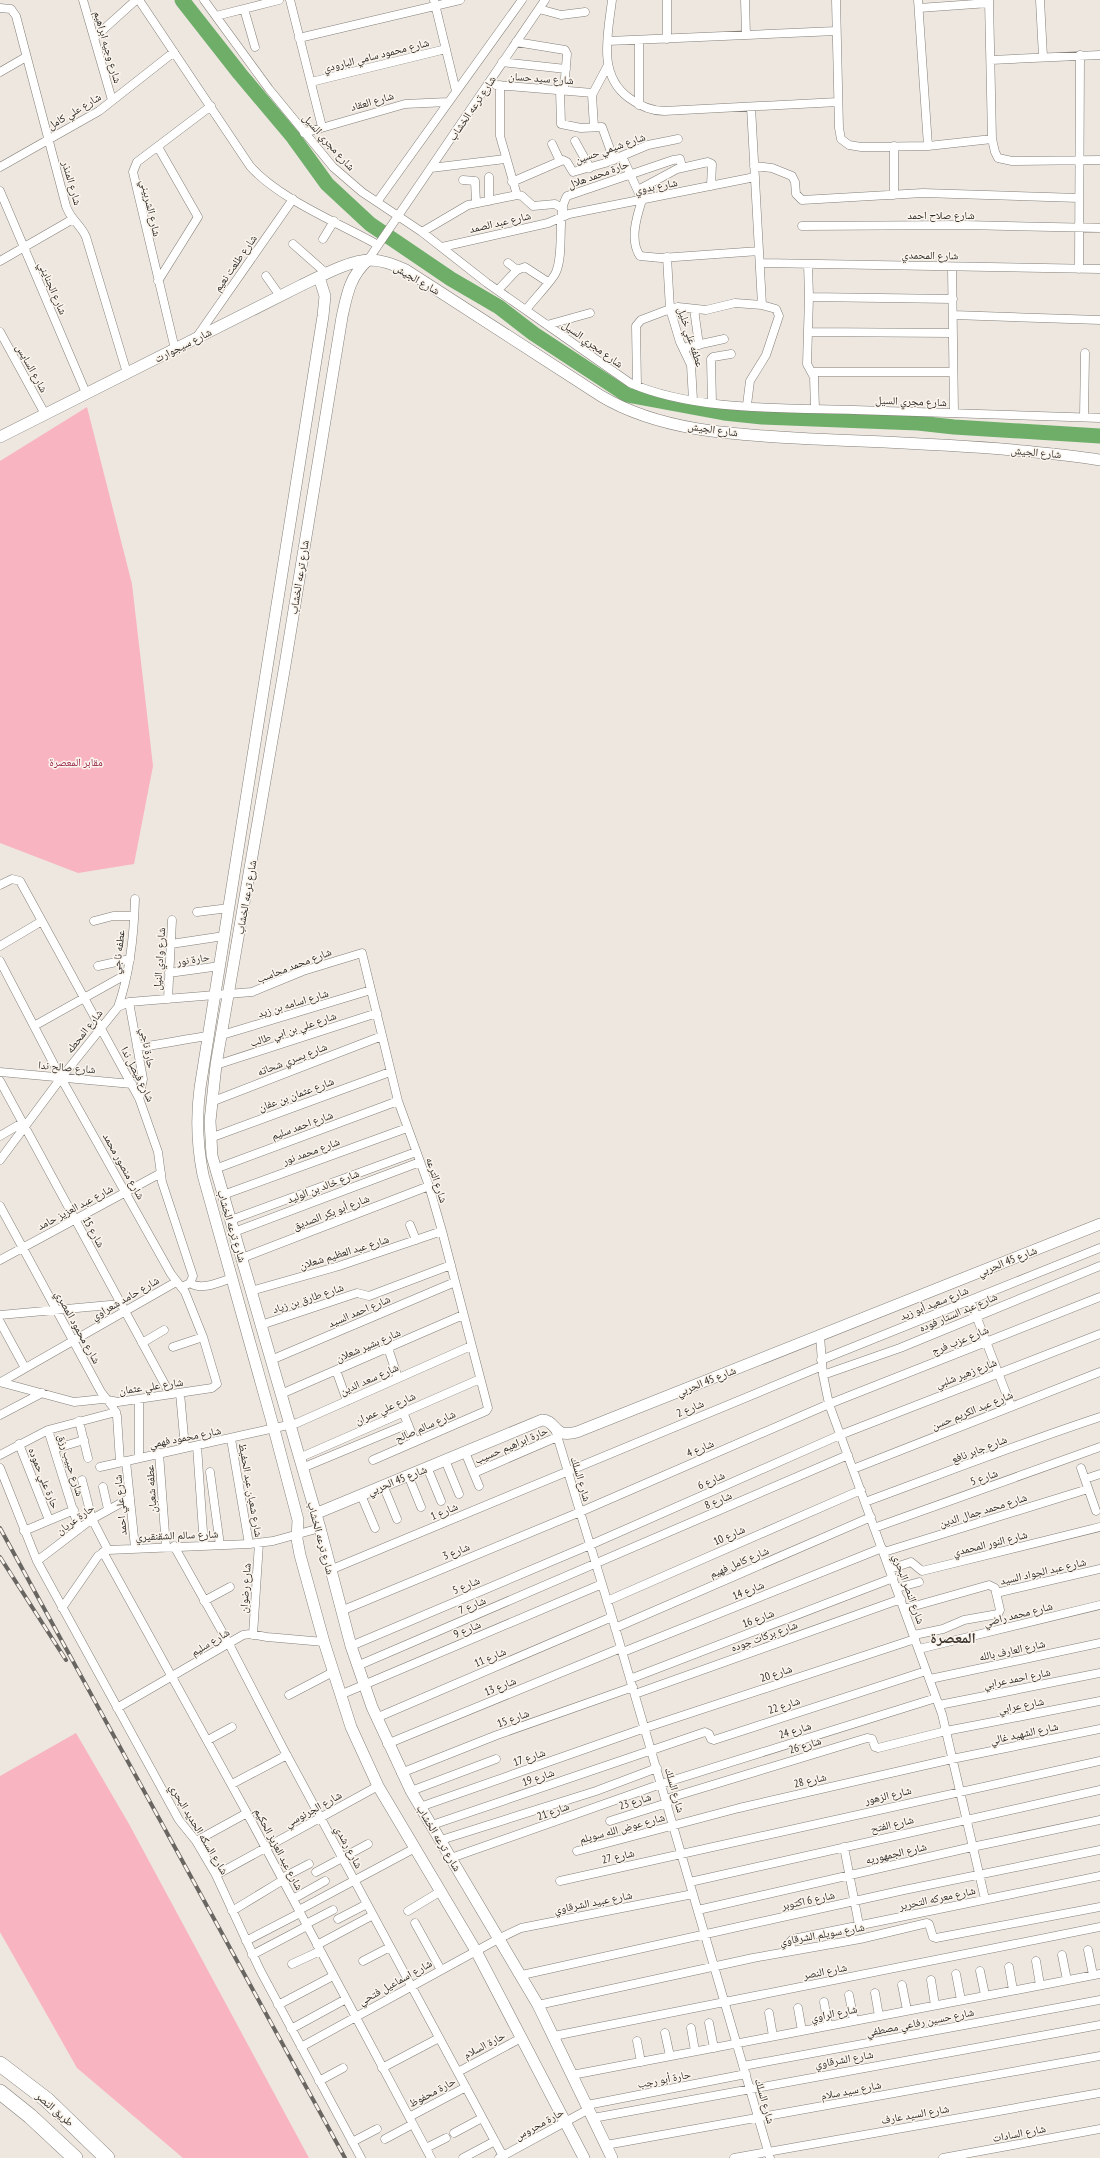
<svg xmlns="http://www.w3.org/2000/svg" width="1100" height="2158" font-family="'PT Sans Narrow','Noto Naskh Arabic',sans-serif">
	<rect width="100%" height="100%" fill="#ede7e0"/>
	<path fill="#f9b4c1" d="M87,407L132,584L153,766L134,864L78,873L0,843V461Z
		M76,1733L129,1824L309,2158H183L77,2068L0,1932V1776Z"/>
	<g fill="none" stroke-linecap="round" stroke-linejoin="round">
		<path stroke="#6eae69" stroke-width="15" d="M182,0L240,74L293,137L327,184L370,224L451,279L499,307L534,334L627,395L724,413L762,417L918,423L954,427L1100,436"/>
		<defs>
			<path id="street" d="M83,0L112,100
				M139,0L250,166C279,199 339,223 378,245
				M204,0L269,89L333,167L362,192L422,232L487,283L630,383C693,411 785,408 854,410C936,412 1018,415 1100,418
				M290,0L322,127
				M434,0L456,91
				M612,0C608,34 597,75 629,98C640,106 651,111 664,111L838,102
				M745,0L746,35
				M836,0L839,128L841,139L849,145L861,147L928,146L992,139
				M918,0L928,146
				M989,0L992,139L995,152L998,158L1012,161L1100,160
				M1040,0L1043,57
				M0,8L11,9L16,16L66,206C70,219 81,225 86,237L127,373
				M919,8L989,3
				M244,9L255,47
				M539,9L561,15L585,12
				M216,16L279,0
				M94,38L136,0
				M299,38L460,0
				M667,39V0
				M608,41L836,31
				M516,42L565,50L567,54L564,90
				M991,60L1100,55
				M502,62L566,69
				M0,72L26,57
				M311,82L446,49
				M496,85L593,93
				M500,85V136L517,195
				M560,90L561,124L581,128L602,127L614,160
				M639,105V40
				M751,107L762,305
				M594,127L592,95L608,65
				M304,133L405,104L448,102
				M575,141L590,168
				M552,144L560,161
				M894,146V195
				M158,147L198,217L158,281
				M622,156L642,200C637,216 629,240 640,256L661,258L759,251
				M754,166L772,168L792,176L795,182L796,194L802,200L923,193L1079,198
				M0,167L99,111L174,52
				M431,168L505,159
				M489,177V201
				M463,180L475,181L476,203
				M512,182L563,160L567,162L573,172L605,163L648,145L678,139
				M638,190L677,169L708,162L712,164L711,186
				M0,191L86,393
				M377,202L522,0
				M802,226L964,225L1100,228
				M422,232L468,205L517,195L522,196L533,206L555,204L563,209
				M323,239L334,221
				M293,244L327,274
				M442,247L548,223L569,214L755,177
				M667,257L670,309L680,342L691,365L693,400
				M368,260L545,0
				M0,261L73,219
				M508,263L517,270
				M760,263L1100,269
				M808,264L809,297
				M952,267L954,413
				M1079,269L1080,55
				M266,276L280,296
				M498,290L517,270L525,267L548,282
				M694,309L699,345
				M526,310C532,301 554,279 556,272C565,251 556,213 567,196L673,160L680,159L682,167
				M953,315L1100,320
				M547,325L590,313
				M0,332L45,414
				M808,332L953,333
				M196,338L293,199
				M683,348L724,339
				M175,349L133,172L137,162L211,106
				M812,372H953
				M637,386L636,326L641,320L670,309L678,307L706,310L735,303L762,305L776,309L779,316L766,355L750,381L747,405
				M712,403L711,359L713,357L731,354
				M815,409L814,377L807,364L809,297L953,299
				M1084,417L1085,353
				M0,885L12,879L20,881L139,1098L158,1152L162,1182L193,1276L190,1283L182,1287
				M197,912L229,908
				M94,921L113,916H134
				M171,944L224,936
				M0,946L42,921
				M0,961L61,1078L171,1274L185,1292L203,1337L217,1384L212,1388L118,1402L103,1399L74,1402L0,1382
				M98,966L130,959
				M169,973L220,966
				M168,999L172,920
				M129,1002L143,1079L139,1098
				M118,1007C130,973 134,935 135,899
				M34,1026L127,974
				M222,1035L371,990
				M137,1047C161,1045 184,1039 208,1036
				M216,1065L377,1013
				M0,1072L132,1084
				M0,1081L170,1394
				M211,1102L382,1036
				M0,1136L22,1123
				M210,1138L390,1072
				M0,1160L61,1078L118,1007L129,1002L252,992L303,971L362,953L398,1101L429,1186L442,1231L488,1408L486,1411L373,1460
				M215,1169L398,1101
				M223,1195L407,1128
				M0,1206L101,1392L113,1407L117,1416L120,1462
				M231,1220L416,1152
				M410,1225L416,1240
				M234,1232L420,1162
				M242,1258L429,1186
				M0,1260L161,1173
				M190,1283C202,1291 219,1282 232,1278
				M251,1291L339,1266L442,1231
				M970,1300L1011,1406
				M0,1315L121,1304
				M0,1322L25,1368
				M261,1325L357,1293L369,1296L451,1265
				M820,1336L823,1375L829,1404L942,1714L985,1899
				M142,1343L164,1330
				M173,1347L203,1337
				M388,1348L398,1378
				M271,1360L455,1282
				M821,1360L1100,1248
				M336,1370L347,1401
				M823,1375L900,1348L1100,1266
				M1,1382L176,1282
				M180,1393L185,1448
				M281,1394L463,1315
				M139,1399V1458
				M403,1412L415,1442
				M0,1415L42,1393
				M79,1421L88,1458
				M555,1429L612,1617L770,2158
				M48,1430L79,1529
				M231,1439L249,1544
				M19,1444L49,1520
				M197,1446L204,1546
				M54,1449L84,1440
				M465,1452L479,1486
				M159,1453L166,1547
				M0,1455L48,1430L116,1412
				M299,1458L480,1379
				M445,1460L459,1494
				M126,1461L135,1547
				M100,1467L297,1423L471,1346
				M427,1467L441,1501
				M0,1468L37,1561L179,1820L196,1841L216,1875L260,1970L361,2158
				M302,1468L408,1424
				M1081,1468L1096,1511
				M853,1469L1100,1372
				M210,1472L220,1545
				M474,1473L557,1437
				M408,1475L421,1507
				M1085,1479L1100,1474
				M82,1480L92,1519L108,1550
				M383,1485L397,1519
				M103,1487L108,1509
				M361,1495L375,1528
				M865,1502C944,1473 1021,1443 1100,1417
				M874,1528L1100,1447
				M24,1531L74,1510
				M174,1546L229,1644L283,1748L504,2158
				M103,1552L247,1813L431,2158
				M884,1552L1088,1489
				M37,1561L92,1519L130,1498
				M890,1569L911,1562L922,1571L1100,1527
				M330,1570L822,1366
				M897,1588L919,1582
				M996,1593L1100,1569
				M204,1601L230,1587
				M607,1601L861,1490
				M62,1608L98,1556L108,1550L249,1544L273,1541L320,1528
				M904,1609L989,1585L995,1588L1000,1610L998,1614L964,1620L943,1629L914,1635
				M341,1611L580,1512L829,1404L1100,1297
				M615,1628L871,1517
				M253,1635L259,1543
				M351,1646L590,1545L840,1435L1100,1334
				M919,1649L1100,1605
				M623,1652L882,1548
				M357,1666L848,1455
				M630,1679L893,1578
				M930,1679L1100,1643
				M635,1694L901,1599
				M289,1695L333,1672
				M340,1695L602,1584
				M939,1705L1100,1673
				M117,1708L243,1635L250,1634L267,1637L324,1642
				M376,1718L612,1617
				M208,1740L232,1727
				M387,1744L621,1648
				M401,1773L497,1735L633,1687
				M232,1784L287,1755
				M411,1791L496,1759
				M666,1799L867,1738L872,1739L875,1747L878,1748L946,1731L1100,1701
				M420,1807L645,1728L915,1639
				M610,1821L667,1803
				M432,1825L705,1732L709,1734L711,1739L714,1740L926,1671
				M441,1840L596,1791L657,1768
				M196,1841L247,1813
				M844,1847L859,1925
				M577,1851L739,1808L952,1759L1100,1729
				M451,1858L661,1784L936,1698
				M316,1872L368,1844
				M216,1875L378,1786
				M282,1878L309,1864
				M560,1881L1100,1761
				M690,1882L1100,1790
				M293,1899L325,1881
				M299,1910L415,1848
				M698,1910L972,1847L1100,1820
				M232,1911L283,1880
				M408,1911L441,1891
				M338,1919L367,1904
				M415,1923L441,1970
				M306,1924L333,1910
				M246,1941L300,1913
				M317,1945L373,1915
				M1088,1950L1093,1975
				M792,1951L790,1942L793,1939L1100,1876
				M252,1955L307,1926
				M1062,1955L1067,1980
				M363,1961L390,1947
				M1036,1961L1040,1985
				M292,1964L320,1951
				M1009,1967L1013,1990
				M980,1971L985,1995
				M956,1974L961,2000
				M522,1975L904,1890L1100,1850
				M931,1980L935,2005
				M902,1985L907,2010
				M875,1993L879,2016
				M849,1995L854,2021
				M824,2002L828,2025
				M278,2005L333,1976
				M538,2005L753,1958L860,1939L927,1923L929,1924L933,1937L936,1938L1100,1907
				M798,2008L802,2031
				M769,2013L773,2036
				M709,2023L714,2048
				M691,2028L695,2051
				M291,2029L346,1999
				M665,2033L670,2056
				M554,2036L1100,1927
				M637,2041L641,2062
				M301,2047L500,1938L521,1928L693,1894
				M743,2066L1100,2000
				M382,2068L439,2038
				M458,2072L521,2038
				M572,2075L1100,1974
				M319,2081L343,2068
				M587,2105L746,2074
				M409,2117L466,2087
				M593,2118L1100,2025
				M454,2133L482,2118
				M385,2139L413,2124
				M352,2142L377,2129
				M606,2145L1100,2056
				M426,2148L446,2138
				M463,2158L495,2141
				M499,2158L589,2109
				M734,2158L1100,2093
				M943,2158L1100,2129"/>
			<path id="secondary" d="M368,260C350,276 347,294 342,317L285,665L216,1065L210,1121L212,1156L320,1528L351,1646L372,1707L411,1791L538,2005L612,2158
				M319,277L325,296L323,316L200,1088C196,1118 197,1145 203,1175L274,1429L298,1520L297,1539L300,1555L324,1642L351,1727L378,1786L476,1951L584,2158
				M0,437L302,285C321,276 350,260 370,260C383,260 394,265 406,270L601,396C663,433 742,435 813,439C879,442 946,444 1013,450C1042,453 1071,455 1100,460
				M315,1514L542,1420C557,1420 552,1439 577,1432L1100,1224"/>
			<path id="highway" d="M0,2064L47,2100L107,2158
				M0,2092L30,2116L75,2158"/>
		</defs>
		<use href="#street" stroke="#847f78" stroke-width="9"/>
		<use href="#secondary" stroke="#847f78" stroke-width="12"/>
		<use href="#highway" stroke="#847f78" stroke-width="16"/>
		<use href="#street" stroke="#fff" stroke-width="8"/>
		<use href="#secondary" stroke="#fff" stroke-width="11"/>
		<use href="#highway" stroke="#fff" stroke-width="15"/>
		<defs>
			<path id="rail" d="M0,1528L345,2158
				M0,1557L66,1660"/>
		</defs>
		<use href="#rail" stroke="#696561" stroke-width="4"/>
		<use href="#rail" stroke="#fbf5ed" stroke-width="2.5" stroke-dasharray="8" stroke-linecap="butt"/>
	</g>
	<g text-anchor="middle" stroke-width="3" stroke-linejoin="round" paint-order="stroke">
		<g font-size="11" fill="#2c2a27" stroke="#fbf5ed">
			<text transform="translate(108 47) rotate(74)" y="4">شارع وجيه ابراهيم</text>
			<text transform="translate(376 55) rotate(-14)" y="4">شارع محمود سامي البارودي</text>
			<text transform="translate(541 78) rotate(4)" y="4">شارع سيد حسان</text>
			<text transform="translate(372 101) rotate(-16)" y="4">شارع العقاد</text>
			<text transform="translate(472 108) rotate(-56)" y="4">شارع ترعه الخشاب</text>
			<text transform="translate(74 111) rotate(-31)" y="4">شارع علي كامل</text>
			<text transform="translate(329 142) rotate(48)" y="4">شارع مجري السيل</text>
			<text transform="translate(610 148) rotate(-19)" y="4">شارع شيمي حسين</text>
			<text transform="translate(598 174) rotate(-20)" y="4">حارة محمد هلال</text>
			<text transform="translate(72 183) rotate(74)" y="4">شارع المنذر</text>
			<text transform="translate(656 186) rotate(-11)" y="4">شارع بدوي</text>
			<text transform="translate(151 208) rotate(77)" y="4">شارع الشربيني</text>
			<text x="941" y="219">شارع صلاح احمد</text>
			<text transform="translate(500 222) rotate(-13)" y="4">شارع عبد الصمد</text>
			<text transform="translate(930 255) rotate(1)" y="4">شارع المحمدي</text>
			<text transform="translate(235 263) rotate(-55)" y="4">شارع طلعت نعيم</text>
			<text transform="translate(417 279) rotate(30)" y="4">شارع الجيش</text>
			<text transform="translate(53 288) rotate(67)" y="4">شارع الجنايني</text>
			<text transform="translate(691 337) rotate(72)" y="4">عطفه علي خليل</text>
			<text transform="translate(593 344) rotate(36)" y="4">شارع مجري السيل</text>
			<text transform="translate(183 345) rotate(-27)" y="4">شارع سيجوارت</text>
			<text transform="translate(32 368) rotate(61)" y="4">شارع السايس</text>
			<text transform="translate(911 401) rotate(2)" y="4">شارع مجري السيل</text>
			<text transform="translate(713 429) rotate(8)" y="4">شارع الجيش</text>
			<text transform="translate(1036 452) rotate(5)" y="4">شارع الجيش</text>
			<text transform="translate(299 577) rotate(-81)" y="4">شارع ترعه الخشاب</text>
			<text transform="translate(246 897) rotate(-80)" y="4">شارع ترعه الخشاب</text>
			<text transform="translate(118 952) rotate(-83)" y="4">عطفه ناجي</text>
			<text transform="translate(159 959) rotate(-86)" y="4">شارع وادي النيل</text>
			<text transform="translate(193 959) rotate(-9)" y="4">حارة نور</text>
			<text transform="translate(294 965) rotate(-21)" y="4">شارع محمد محاسب</text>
			<text transform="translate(293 1003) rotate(-17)" y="4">شارع اسامه بن زيد</text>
			<text transform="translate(293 1029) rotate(-18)" y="4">شارع علي بن ابي طالب</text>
			<text transform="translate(84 1031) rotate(-52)" y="4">شارع المحطه</text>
			<text transform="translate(148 1048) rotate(80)" y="4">حارة ناجي</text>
			<text transform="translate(292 1059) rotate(-21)" y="4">شارع يسري شحاته</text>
			<text transform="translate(67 1067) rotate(5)" y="4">شارع صالح ندا</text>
			<text transform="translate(138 1074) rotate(63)" y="4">شارع فيصل ندا</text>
			<text transform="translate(296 1094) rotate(-20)" y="4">شارع عثمان بن عفان</text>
			<text transform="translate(302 1125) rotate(-20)" y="4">شارع احمد سليم</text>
			<text transform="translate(311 1151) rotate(-20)" y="4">شارع محمد نور</text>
			<text transform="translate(124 1166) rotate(61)" y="4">شارع منصور محمد</text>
			<text transform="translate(437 1180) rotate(72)" y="4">شارع الترعه</text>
			<text transform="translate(323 1186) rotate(-21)" y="4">شارع خالد بن الوليد</text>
			<text transform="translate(75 1207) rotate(-28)" y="4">شارع عبد العزيز حامد</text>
			<text transform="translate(331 1212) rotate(-21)" y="4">شارع أبو بكر الصديق</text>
			<text transform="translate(232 1226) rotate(73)" y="4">شارع ترعه الخشاب</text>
			<text transform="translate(94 1232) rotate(61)" y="4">شارع 15</text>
			<text transform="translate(344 1252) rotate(-17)" y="4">شارع عبد العظيم شعلان</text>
			<text transform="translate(1007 1261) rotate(-22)" y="4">شارع 45 الحربي</text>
			<text transform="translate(125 1298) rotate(-30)" y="4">شارع حامد شعراوي</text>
			<text transform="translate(308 1298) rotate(-18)" y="4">شارع طارق بن زياد</text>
			<text transform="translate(934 1303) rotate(-22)" y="4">شارع سعيد أبو زيد</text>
			<text transform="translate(359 1311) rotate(-23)" y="4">شارع احمد السيد</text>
			<text transform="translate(958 1312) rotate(-23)" y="4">شارع عبد الستار فوده</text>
			<text transform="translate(78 1327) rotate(61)" y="4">شارع محمود المصري</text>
			<text transform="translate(960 1340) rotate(-22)" y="4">شارع عزب فرج</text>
			<text transform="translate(368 1345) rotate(-23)" y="4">شارع بشير شعلان</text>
			<text transform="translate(966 1373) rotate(-21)" y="4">شارع زهير شلبي</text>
			<text transform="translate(369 1379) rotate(-24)" y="4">شارع سعد الدين</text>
			<text transform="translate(706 1381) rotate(-22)" y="4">شارع 45 الحربي</text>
			<text transform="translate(151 1386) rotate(-8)" y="4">شارع علي عثمان</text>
			<text transform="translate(385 1408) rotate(-24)" y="4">شارع علي عمران</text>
			<text transform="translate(690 1408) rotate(-23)" y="4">شارع 2</text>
			<text transform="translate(972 1410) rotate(-22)" y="4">شارع عبد الكريم حسن</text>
			<text transform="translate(425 1426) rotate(-24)" y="4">شارع سالم صالح</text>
			<text transform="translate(185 1437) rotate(-11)" y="4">شارع محمود فهمي</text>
			<text transform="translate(511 1445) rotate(-23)" y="4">حارة ابراهيم حسيب</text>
			<text transform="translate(700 1448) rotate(-23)" y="4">شارع 4</text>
			<text transform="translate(979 1449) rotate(-21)" y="4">شارع جابر نافع</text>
			<text transform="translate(71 1465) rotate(73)" y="4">شارع حبيب رزق</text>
			<text transform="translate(984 1477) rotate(-20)" y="4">شارع 5</text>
			<text transform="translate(44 1478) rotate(68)" y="4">حارة علي حموده</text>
			<text transform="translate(581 1479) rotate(73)" y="4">شارع السلك</text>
			<text transform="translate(397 1480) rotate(-22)" y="4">شارع 45 الحربي</text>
			<text transform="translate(711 1480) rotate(-24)" y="4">شارع 6</text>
			<text transform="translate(151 1489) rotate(-94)" y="4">عطفه شعبان</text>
			<text transform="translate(251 1490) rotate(80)" y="4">شارع شعبان عبد الحفيظ</text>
			<text transform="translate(718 1500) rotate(-23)" y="4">شارع 8</text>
			<text transform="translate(120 1505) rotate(-95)" y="4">شارع علي احمد</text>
			<text transform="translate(983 1510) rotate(-17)" y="4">شارع محمد جمال الدين</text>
			<text transform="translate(444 1511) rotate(-23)" y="4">شارع 1</text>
			<text transform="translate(75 1519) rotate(-36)" y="4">حارة عريان</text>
			<text transform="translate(177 1535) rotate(-2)" y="4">شارع سالم الشقنقيري</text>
			<text transform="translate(729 1535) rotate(-24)" y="4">شارع 10</text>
			<text transform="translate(321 1538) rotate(75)" y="4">شارع ترعه الخشاب</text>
			<text transform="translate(990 1543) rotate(-14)" y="4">شارع النور المحمدي</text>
			<text transform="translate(456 1551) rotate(-22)" y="4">شارع 3</text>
			<text transform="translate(739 1562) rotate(-23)" y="4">شارع كامل فهيم</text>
			<text transform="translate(1043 1571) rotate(-13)" y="4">شارع عبد الجواد السيد</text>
			<text transform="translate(466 1585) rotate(-23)" y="4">شارع 5</text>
			<text transform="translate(245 1588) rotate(-86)" y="4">شارع رضوان</text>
			<text transform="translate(909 1589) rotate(70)" y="4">شارع النصر البحري</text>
			<text transform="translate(748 1590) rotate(-22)" y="4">شارع 14</text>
			<text transform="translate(472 1605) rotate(-23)" y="4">شارع 7</text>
			<text transform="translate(1018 1614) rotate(-14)" y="4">شارع محمد راضي</text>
			<text transform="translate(758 1618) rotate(-21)" y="4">شارع 16</text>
			<text transform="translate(467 1629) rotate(-23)" y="4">شارع 9</text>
			<text transform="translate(764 1636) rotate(-20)" y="4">شارع بركات جوده</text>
			<text transform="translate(210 1642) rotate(-31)" y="4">شارع سليم</text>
			<text transform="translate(1012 1650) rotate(-12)" y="4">شارع العارف بالله</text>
			<text transform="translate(490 1657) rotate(-23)" y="4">شارع 11</text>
			<text transform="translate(776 1673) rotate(-18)" y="4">شارع 20</text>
			<text transform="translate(1017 1678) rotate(-11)" y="4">شارع احمد عرابي</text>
			<text transform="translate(500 1686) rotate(-22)" y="4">شارع 13</text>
			<text transform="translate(784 1705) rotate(-18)" y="4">شارع 22</text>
			<text transform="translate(1021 1705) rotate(-11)" y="4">شارع عرابي</text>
			<text transform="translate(513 1718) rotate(-20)" y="4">شارع 15</text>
			<text transform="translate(795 1730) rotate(-17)" y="4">شارع 24</text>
			<text transform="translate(1024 1733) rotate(-12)" y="4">شارع الشهيد غالي</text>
			<text transform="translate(805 1745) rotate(-17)" y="4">شارع 26</text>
			<text transform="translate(529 1757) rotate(-19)" y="4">شارع 17</text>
			<text transform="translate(538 1777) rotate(-19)" y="4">شارع 19</text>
			<text transform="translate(810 1780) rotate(-13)" y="4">شارع 28</text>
			<text transform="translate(675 1790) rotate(74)" y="4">شارع السلك</text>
			<text transform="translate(888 1795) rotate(-13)" y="4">شارع الزهور</text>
			<text transform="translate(635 1801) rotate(-17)" y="4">شارع 23</text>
			<text transform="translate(313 1809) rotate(-29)" y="4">شارع الجرنوسي</text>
			<text transform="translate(553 1811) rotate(-20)" y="4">شارع 21</text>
			<text transform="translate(892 1824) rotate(-13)" y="4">شارع الفتح</text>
			<text transform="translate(622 1828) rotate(-15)" y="4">شارع عوض الله سويلم</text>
			<text transform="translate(199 1829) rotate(59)" y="4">شارع السكه الحديد البحري</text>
			<text transform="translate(439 1838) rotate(59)" y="4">شارع ترعه الخشاب</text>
			<text transform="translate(349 1847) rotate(62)" y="4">شارع رشدي</text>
			<text transform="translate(279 1849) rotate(62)" y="4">شارع عبد العزيز الحكيم</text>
			<text transform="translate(896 1853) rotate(-13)" y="4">شارع الجمهوريه</text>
			<text transform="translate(618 1856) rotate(-13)" y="4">شارع 27</text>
			<text transform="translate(937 1898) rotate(-12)" y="4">شارع معركه التحرير</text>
			<text transform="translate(808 1900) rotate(-12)" y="4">شارع 6 اكتوبر</text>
			<text transform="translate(593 1902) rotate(-11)" y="4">شارع عبيد الشرقاوي</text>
			<text transform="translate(822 1934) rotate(-10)" y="4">شارع سويلم الشرقاوي</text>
			<text transform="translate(825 1971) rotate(-11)" y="4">شارع النصر</text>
			<text transform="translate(395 1982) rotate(-29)" y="4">شارع اسماعيل فتحي</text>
			<text transform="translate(834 2013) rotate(-11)" y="4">شارع الراوي</text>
			<text transform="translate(920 2022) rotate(-11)" y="4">شارع حسين رفاعي مصطفي</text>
			<text transform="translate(484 2045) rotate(-28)" y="4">حارة السلام</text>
			<text transform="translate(844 2059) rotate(-10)" y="4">شارع الشرقاوي</text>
			<text transform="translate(664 2079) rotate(-11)" y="4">حارة أبو رجب</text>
			<text transform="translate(851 2090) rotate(-11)" y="4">شارع سيد سلام</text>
			<text transform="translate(432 2092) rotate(-28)" y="4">حارة محفوظ</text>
			<text transform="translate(765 2101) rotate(74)" y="4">شارع السلك</text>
			<text transform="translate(55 2109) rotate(41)" y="4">طريق النصر</text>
			<text transform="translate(915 2114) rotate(-10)" y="4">شارع السيد عارف</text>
			<text transform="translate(539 2124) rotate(-29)" y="4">حارة محروس</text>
			<text transform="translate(1019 2133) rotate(-11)" y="4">شارع السادات</text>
		</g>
		<g font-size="11" fill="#962549" stroke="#fbf5ed">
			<text x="76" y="766">مقابر المعصرة</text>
		</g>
		<g font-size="15" font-weight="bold" fill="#3c3731" stroke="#fbf5ed">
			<text x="953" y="1643">المعصرة</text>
		</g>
	</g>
</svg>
